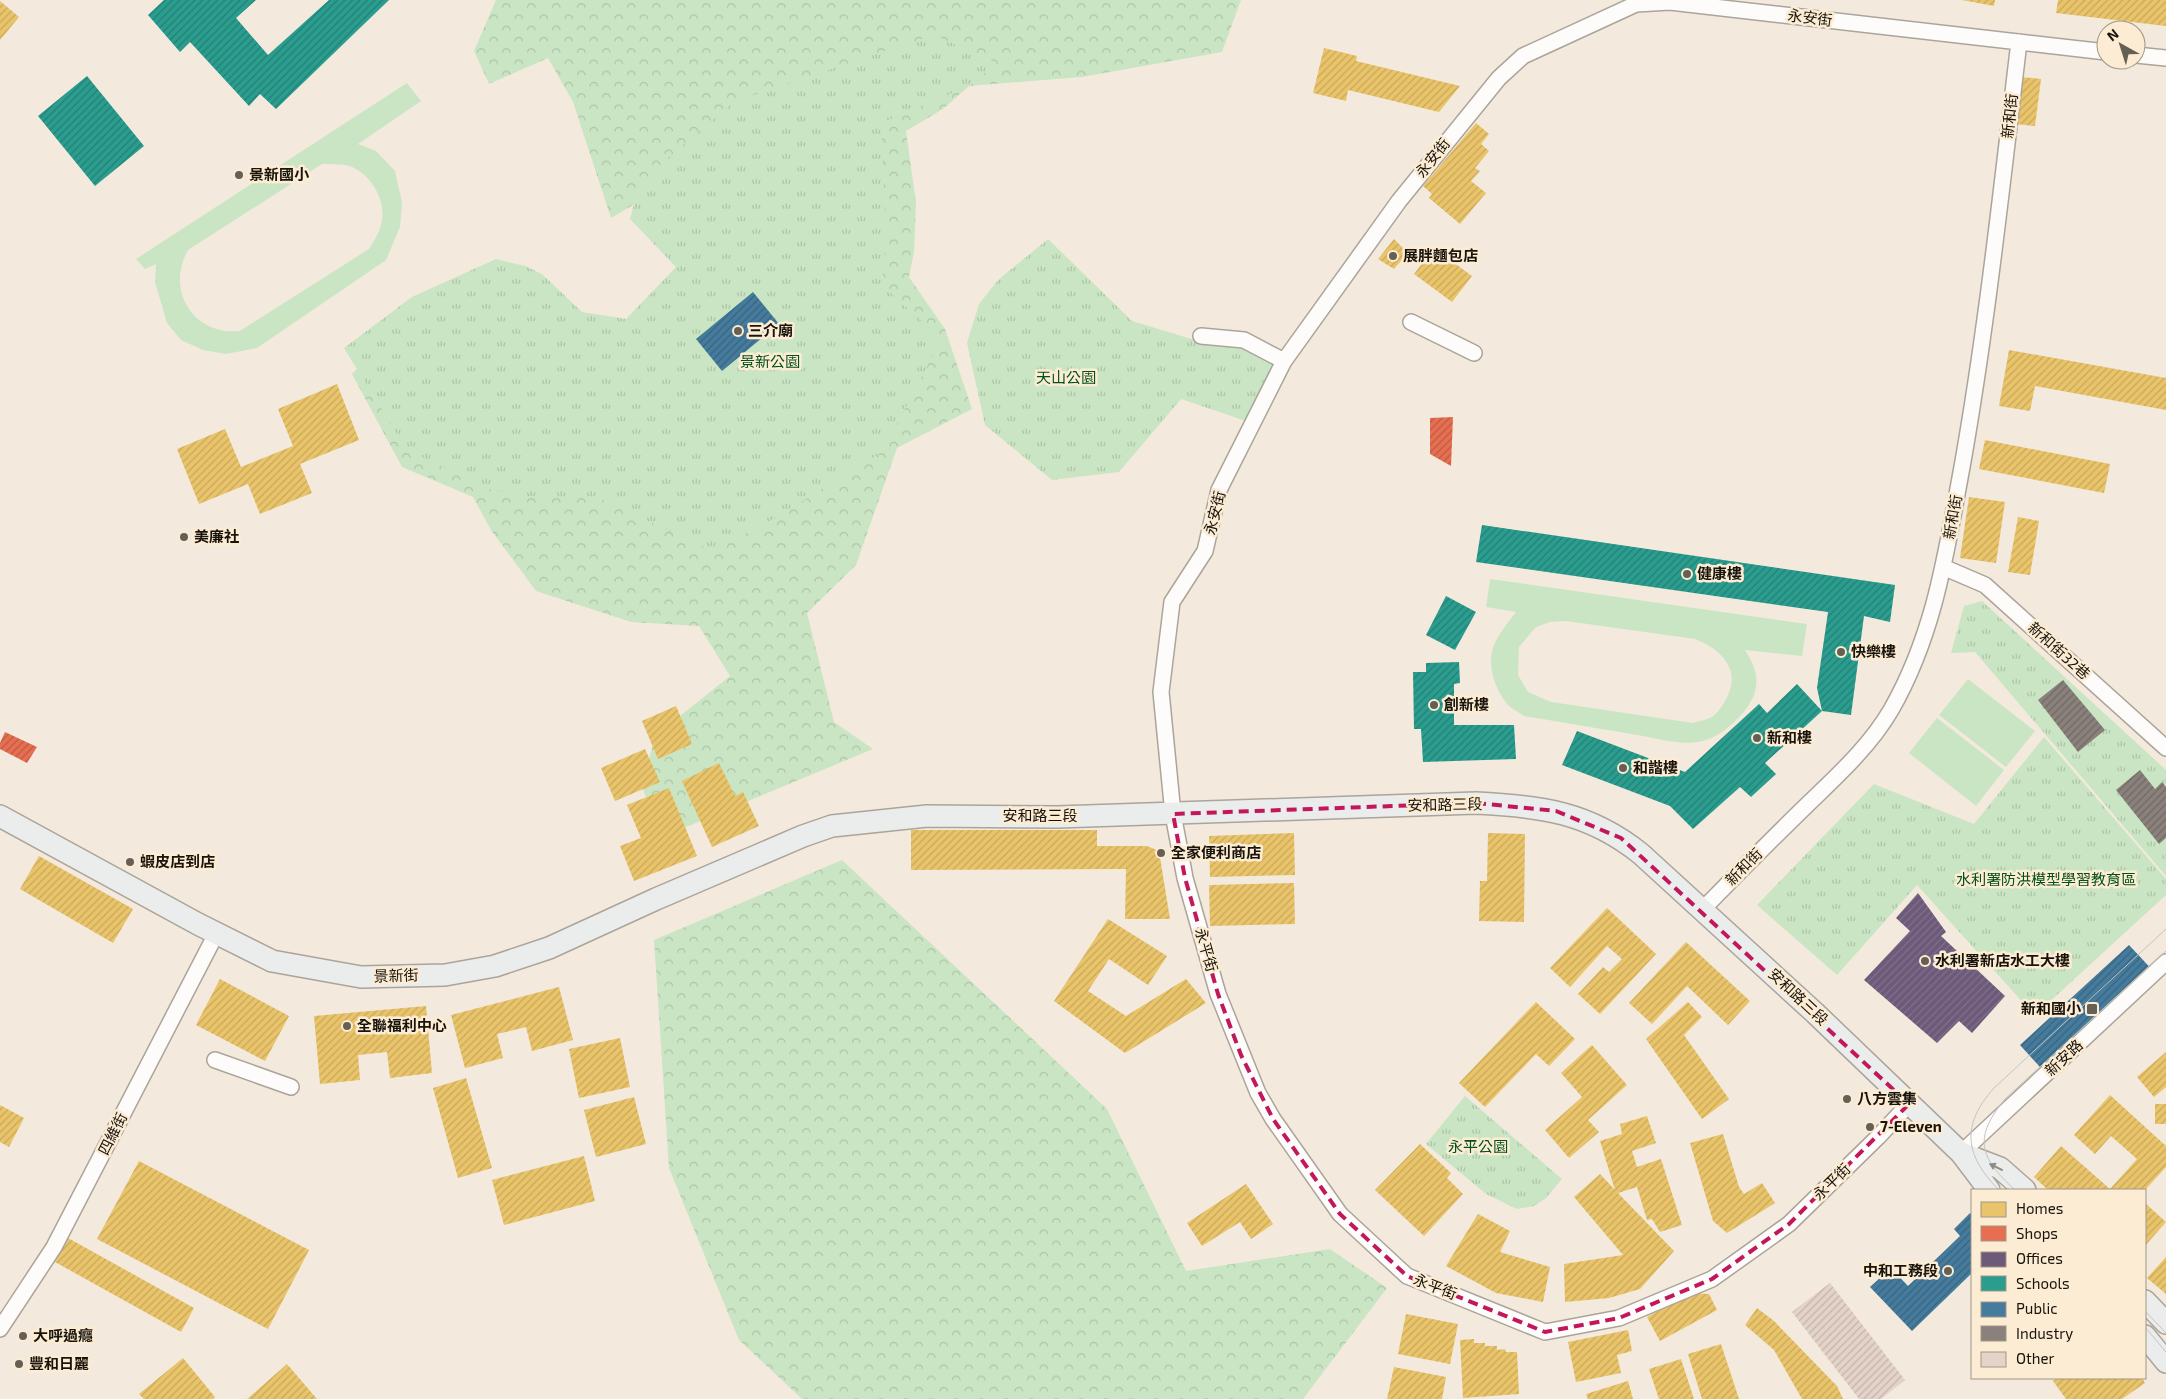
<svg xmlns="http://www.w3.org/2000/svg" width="2166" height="1399" font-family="'Exo 2','Noto Sans TC',sans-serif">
	<defs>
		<pattern id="forest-crowns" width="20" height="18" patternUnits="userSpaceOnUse" patternTransform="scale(1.25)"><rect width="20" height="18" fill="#cae5c3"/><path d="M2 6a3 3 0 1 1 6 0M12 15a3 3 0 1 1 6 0" fill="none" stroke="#adc4a6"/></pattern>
		<pattern id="park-tufts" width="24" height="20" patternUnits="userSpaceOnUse" patternTransform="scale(1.25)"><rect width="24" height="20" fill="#cae5c3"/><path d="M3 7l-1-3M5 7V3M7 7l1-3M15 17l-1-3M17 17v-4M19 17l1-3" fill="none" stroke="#adc4a6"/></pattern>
		<pattern id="homes-hatch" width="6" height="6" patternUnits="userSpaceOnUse" patternTransform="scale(1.25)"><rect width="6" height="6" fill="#e9c46a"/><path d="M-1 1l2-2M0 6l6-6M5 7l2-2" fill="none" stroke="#c7a85b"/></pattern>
		<pattern id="shops-hatch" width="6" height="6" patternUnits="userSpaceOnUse" patternTransform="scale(1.25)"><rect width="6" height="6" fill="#e76f51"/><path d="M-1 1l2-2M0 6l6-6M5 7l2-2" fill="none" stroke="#ba5a41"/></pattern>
		<pattern id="offices-hatch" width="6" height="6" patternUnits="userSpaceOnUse" patternTransform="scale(1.25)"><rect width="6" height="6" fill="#6d597a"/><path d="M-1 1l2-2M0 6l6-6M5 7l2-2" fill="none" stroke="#807189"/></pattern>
		<pattern id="schools-hatch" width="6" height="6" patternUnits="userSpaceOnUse" patternTransform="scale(1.25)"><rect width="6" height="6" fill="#2a9d8f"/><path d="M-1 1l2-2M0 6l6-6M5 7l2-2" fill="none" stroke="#237f73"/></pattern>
		<pattern id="public-hatch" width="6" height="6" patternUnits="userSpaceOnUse" patternTransform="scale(1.25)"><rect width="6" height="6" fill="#457b9d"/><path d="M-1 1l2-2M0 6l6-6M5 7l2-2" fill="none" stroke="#39647e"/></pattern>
		<pattern id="industry-hatch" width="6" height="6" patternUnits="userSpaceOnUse" patternTransform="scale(1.25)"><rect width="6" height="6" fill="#8a817c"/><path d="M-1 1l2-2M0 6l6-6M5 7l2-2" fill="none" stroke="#706864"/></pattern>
		<pattern id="building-hatch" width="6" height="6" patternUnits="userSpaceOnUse" patternTransform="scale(1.25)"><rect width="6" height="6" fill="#e4d3c9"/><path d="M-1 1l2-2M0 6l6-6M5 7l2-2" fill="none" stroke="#c3b4ab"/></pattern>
	</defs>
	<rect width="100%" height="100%" fill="#f3eadd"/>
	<path fill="#cae5c3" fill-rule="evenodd" d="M407,83L421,101L358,144L376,151L395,171L402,202L400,227L386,260L257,348L226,354L203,350L181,340L167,323L155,282L156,264L145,269L136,259ZM322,164C329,164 338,164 346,165C368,170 386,198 382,220C380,231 375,240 369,249L240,331C233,331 226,332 220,330C183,321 170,281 188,250Z
		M1490,579L1807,624L1802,656L1745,650C1758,670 1762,688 1746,709C1735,723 1717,740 1697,742C1678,745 1656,738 1637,735C1600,729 1562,722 1524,716C1519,712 1512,709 1508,705C1495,690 1486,664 1494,645C1499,633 1508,623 1516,612L1486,607ZM1566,621L1695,639C1718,648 1741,667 1728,695C1725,702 1719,712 1712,717C1707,720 1698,721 1693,723L1551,702L1528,692L1518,675L1519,647L1536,627L1550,622Z
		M1968,679L2035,731L2006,767L1939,715Z
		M1937,718L2004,770L1976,806L1909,753Z"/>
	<path fill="url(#forest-crowns)" d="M496,0H1241L1222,52L1082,77L969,86L943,109L906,131L916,203L914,252L909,277L945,329L972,409L897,448L856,565L807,613L834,722L873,749L662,837L642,787L655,736L730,676L699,626L631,622L536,591L491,530L473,497L402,467L352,374L402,319L684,368L690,172L611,218L573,102L548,58L489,84L474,51Z
		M842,860L1107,1109L1186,1271L1330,1249L1387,1288L1303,1399H802L739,1340L669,1168L654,940Z"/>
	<path fill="url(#park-tufts)" d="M934,35L997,63L969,86L881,123L886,237L882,285L921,320L938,346L882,452L775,518L713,551L596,497L523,496L488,489L406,449L344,348L412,297L496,259L525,266L542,274L582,312L626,319L676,267L630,219L638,189L661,164L735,101Z
		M1048,239L1132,321L1198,341L1232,339L1276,366L1246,421L1181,399L1119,472L1052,480L985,425L967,343L979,304L998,280Z
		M1982,601L2166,770V876L1975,652L1951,653L1964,606Z
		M2044,737L2166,879V895L2045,1006L2037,998L2027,1007L1917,885L1837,975L1757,905L1874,784L1974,824Z
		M1465,1096L1562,1179L1545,1199L1534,1206L1517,1209L1486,1194L1426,1144Z"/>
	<path fill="url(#homes-hatch)" d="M1962,0H1995L1994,6Z
		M2058,0H2166V26L2056,13Z
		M0,1L19,17L0,40Z
		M1324,48L1357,56L1356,61L1460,86L1439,112L1348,90L1346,101L1313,93Z
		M2022,77L2041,79L2035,126L2016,124Z
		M1476,123L1489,134L1481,144L1489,151L1475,168L1480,171L1471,181L1486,193L1460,224L1429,198L1432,194L1423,186Z
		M1394,239L1408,253L1394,269L1378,259Z
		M1434,248L1472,276L1452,302L1414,274Z
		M2009,350L2166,378V410L2035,386L2030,411L1999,406Z
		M337,384L359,440L300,464L312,493L260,514L248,484L199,504L177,449L225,429L241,467L293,446L278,409Z
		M1985,440L2110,464L2104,493L1979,469Z
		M1969,497L2005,502L1996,563L1960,558Z
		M2018,517L2039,521L2030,575L2008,572Z
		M676,706L692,744L658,759L642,721Z
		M645,749L660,782L615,801L601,768Z
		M719,763L735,796L743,792L759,826L712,847L682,781Z
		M669,788L697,856L634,881L620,846L641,838L627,805Z
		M911,830H1097V846H1147L1159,851L1170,919H1125L1126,869L911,870Z
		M1294,833L1295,875L1210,877L1209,836Z
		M1488,833L1525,834L1524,922L1479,921L1480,881H1487Z
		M39,856L133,909L113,943L20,889Z
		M1294,883L1295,924L1210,926L1209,885Z
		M1607,908L1656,954L1600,1014L1578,994L1603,967L1609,972L1622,959L1607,946L1570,987L1550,968Z
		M1108,919L1167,956L1148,985L1109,959L1088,991L1126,1016L1186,979L1206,1003L1125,1053L1054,1001Z
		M1686,942L1750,1001L1728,1025L1687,986L1652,1024L1629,1003Z
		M220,979L289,1016L265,1061L196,1025Z
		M559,987L573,1040L532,1051L526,1027L510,1031L497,1034L503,1058L465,1068L451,1015Z
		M1536,1002L1575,1039L1549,1066L1536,1054L1485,1107L1459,1083Z
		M1688,1002L1702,1017L1684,1035L1729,1099L1702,1119L1646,1039Z
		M426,1006L432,1073L390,1078L387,1052L358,1055L360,1080L320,1084L314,1016Z
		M620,1038L630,1087L579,1098L569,1049Z
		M1592,1045L1627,1085L1588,1120L1599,1132L1569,1158L1545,1130L1582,1097L1561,1073Z
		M2166,1052V1087L2154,1097L2137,1077Z
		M466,1078L492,1168L458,1178L433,1088Z
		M2110,1095L2166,1146V1167L2145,1190H2048L2034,1177L2061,1146L2110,1189L2137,1159L2111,1136L2095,1154L2074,1135Z
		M634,1097L646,1144L596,1157L584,1110Z
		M2155,1104H2166V1124H2155Z
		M0,1105L24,1118L9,1147L0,1142Z
		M1647,1116L1656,1143L1632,1151L1637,1167L1661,1159L1682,1225L1660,1232L1652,1219L1647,1220L1637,1187L1618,1193L1674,1251L1640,1289L1609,1298L1565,1302L1564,1264L1623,1255L1574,1197L1600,1174L1615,1190L1600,1141L1622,1134L1620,1124Z
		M1723,1134L1739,1187L1744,1194L1762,1183L1775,1203L1727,1233L1713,1221L1690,1143Z
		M1420,1144L1451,1173L1447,1178L1463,1194L1424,1236L1375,1190Z
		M584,1156L595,1201L504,1225L492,1180Z
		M139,1161L309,1250L268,1329L97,1239Z
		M1246,1184L1273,1224L1251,1239L1240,1222L1202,1246L1187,1223Z
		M2145,1203L2166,1222L2145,1246Z
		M1478,1214L1510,1231L1500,1252L1550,1267L1543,1302L1496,1293L1446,1266Z
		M68,1238L194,1308L181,1332L55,1262Z
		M2166,1257V1294L2147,1278Z
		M1692,1293L1709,1294L1717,1310L1660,1341L1647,1317Z
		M1757,1308L1774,1321L1837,1386L1843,1399H1802L1774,1350L1745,1325Z
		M1406,1314L1458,1324L1450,1364L1398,1354Z
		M1628,1330L1632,1351L1617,1355L1621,1373L1576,1382L1568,1342Z
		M1474,1339V1343H1485V1346H1497V1350L1505,1349L1506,1352H1517L1519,1394L1463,1398L1460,1340Z
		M1721,1344L1739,1399H1702L1688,1354Z
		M183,1358L215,1397L213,1399H144L139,1394Z
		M1681,1359L1694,1399H1659L1649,1369Z
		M287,1364L317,1399H247Z
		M1394,1367L1446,1377L1442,1399H1387Z
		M2058,1378H2142L2145,1383L2122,1399H2066L2053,1381Z
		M1628,1381L1633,1399H1588L1586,1394Z"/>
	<path fill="url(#shops-hatch)" d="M1453,417L1451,466L1430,454V418Z
		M5,732L37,747L27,763L0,749V743Z"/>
	<path fill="url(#offices-hatch)" d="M1918,893L1946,932L1941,936L2005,996L1972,1033L1959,1021L1937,1043L1864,980L1910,931L1896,918Z"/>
	<path fill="url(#schools-hatch)" d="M164,0H256L236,18L268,55L329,0H389L276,109L260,94L249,106L190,42L180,52L148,15Z
		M87,76L144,146L95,186L38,116Z
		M1482,525L1895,585L1890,622L1864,616L1851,715L1822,711L1765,763L1776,774L1751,797L1740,787L1693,829L1670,806L1562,765L1577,731L1685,772L1759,704L1767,713L1797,684L1822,711L1817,688L1828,612L1476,562Z
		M1446,596L1476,612L1455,650L1426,635Z
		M1459,662L1460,683L1454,684V725H1514L1516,759L1423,762L1421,729H1414L1413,672H1426V663Z"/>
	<path fill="url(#public-hatch)" d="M753,292L779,324L722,371L696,339Z
		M2129,945L2158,976L2049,1077L2020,1045Z
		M1970,1213L1972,1215V1273L1912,1331L1870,1287L1891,1268L1908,1286L1960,1236L1954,1229Z"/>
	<path fill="url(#industry-hatch)" d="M2063,680L2105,730L2078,752L2038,700Z
		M2140,770L2155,789L2162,782L2166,787V838L2159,844L2116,790Z"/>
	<path fill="url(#building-hatch)" d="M1830,1283L1905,1380L1881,1399H1859L1792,1312Z"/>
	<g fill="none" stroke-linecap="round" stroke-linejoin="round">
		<defs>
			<path id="minor" d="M2136,55L2166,58
				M1411,322L1474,353
				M1201,336L1244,340L1284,361
				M1943,567L1985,585L2166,748
				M1702,910C1737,874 1772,839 1808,804C1837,776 1870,746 1891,710C1935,633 1946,553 1962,467C1987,326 2002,184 2019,42
				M215,1060L291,1087
				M1909,1104L1878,1137L1789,1224L1712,1279L1619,1318L1545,1332L1407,1276L1340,1214L1273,1119L1258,1093L1218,994L1185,878L1173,814L1161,692L1172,602L1205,551L1219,490L1284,361L1399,201L1499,78L1523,56L1636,4L1670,2L2106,52
				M1961,1153L2166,962
				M0,1329L54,1247L216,934"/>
			<path id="secondary" d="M0,816L198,924L272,961L361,977L445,975L495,966L549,948L656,899L803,836L832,826L927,816L1058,817L1476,803C1540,806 1589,812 1641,854L1815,1013L1961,1153L1989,1190
				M1961,1153L2000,1168L2025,1190
				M2145,1301L2166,1323
				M2145,1336L2166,1362"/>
		</defs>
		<use href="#minor" stroke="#aba49a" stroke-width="18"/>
		<use href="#secondary" stroke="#aba49a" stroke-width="24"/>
		<use href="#minor" stroke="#fdfcfa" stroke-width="15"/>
		<use href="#secondary" stroke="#eaedeb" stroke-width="21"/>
		<path stroke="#c5c3bf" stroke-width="1" d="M1999,1190C1964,1155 1961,1125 1994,1088L2166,929
			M2015,1190C1979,1157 1973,1138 2005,1099L2166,951
			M2145,1311L2166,1333
			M2145,1327L2166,1352"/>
	</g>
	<defs><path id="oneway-solid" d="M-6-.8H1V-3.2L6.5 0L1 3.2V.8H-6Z" transform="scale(1.25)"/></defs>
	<use fill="#8c8b86" href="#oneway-solid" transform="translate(1996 1167) rotate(-154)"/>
	<path fill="none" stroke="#c2185b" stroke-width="4" stroke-dasharray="10 6" stroke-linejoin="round" d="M1476,803L1556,811L1621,838L1909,1104L1789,1224L1712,1279L1619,1318L1545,1332L1407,1276L1340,1214L1273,1119L1241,1055L1218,994L1185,878L1173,814Z"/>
	<g fill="#655f54" stroke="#fcecd4" stroke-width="2">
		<circle cx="239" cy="175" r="5"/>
		<circle cx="1393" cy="256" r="5"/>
		<circle cx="738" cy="331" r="5"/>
		<circle cx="184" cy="537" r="5"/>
		<circle cx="1687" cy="574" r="5"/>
		<circle cx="1841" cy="652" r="5"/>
		<circle cx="1434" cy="705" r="5"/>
		<circle cx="1757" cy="738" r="5"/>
		<circle cx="1623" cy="768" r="5"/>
		<circle cx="1161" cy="853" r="5"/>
		<circle cx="130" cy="862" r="5"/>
		<circle cx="1925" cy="961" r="5"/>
		<rect x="2086" y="1003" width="12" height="12" rx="2.5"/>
		<circle cx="347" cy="1026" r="5"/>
		<circle cx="1847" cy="1099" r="5"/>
		<circle cx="1870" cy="1127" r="5"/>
		<circle cx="1948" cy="1271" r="5"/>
		<circle cx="23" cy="1336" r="5"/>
		<circle cx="19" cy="1364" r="5"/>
	</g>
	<g text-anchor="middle" stroke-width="5" stroke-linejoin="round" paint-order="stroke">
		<g font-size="15" fill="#19140b" stroke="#fcecd4">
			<text transform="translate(1810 18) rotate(7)" y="5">永安街</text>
			<text transform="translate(2010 116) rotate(-84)" y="5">新和街</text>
			<text transform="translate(1433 158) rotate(-52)" y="5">永安街</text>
			<text transform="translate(1215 513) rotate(-76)" y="5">永安街</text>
			<text transform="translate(1953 517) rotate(-80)" y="5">新和街</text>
			<text transform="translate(2059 651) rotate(42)" y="5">新和街32巷</text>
			<text transform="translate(1445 805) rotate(-1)" y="5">安和路三段</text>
			<text x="1040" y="821">安和路三段</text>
			<text transform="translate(1744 867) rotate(-45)" y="5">新和街</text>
			<text transform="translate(1206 950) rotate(74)" y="5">永平街</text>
			<text transform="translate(396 976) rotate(-2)" y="5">景新街</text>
			<text transform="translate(1798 997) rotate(43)" y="5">安和路三段</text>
			<text transform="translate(2064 1058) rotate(-43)" y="5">新安路</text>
			<text transform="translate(113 1134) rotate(-63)" y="5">四維街</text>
			<text transform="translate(1832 1182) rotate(-44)" y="5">永平街</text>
			<text transform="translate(1435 1287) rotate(21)" y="5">永平街</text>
		</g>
		<g font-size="15" font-weight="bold" fill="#19140b" stroke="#fcecd4" text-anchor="start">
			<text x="249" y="180">景新國小</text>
			<text x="1403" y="261">展胖麵包店</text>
			<text x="748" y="336">三介廟</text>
			<text x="194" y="542">美廉社</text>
			<text x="1697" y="579">健康樓</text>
			<text x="1851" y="657">快樂樓</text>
			<text x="1444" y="710">創新樓</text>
			<text x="1767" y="743">新和樓</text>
			<text x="1633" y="773">和諧樓</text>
			<text x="1171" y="858">全家便利商店</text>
			<text x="140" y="867">蝦皮店到店</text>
			<text x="1935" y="966">水利署新店水工大樓</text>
			<text x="2081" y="1014" text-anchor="end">新和國小</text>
			<text x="357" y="1031">全聯福利中心</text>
			<text x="1857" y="1104">八方雲集</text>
			<text x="1880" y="1132">7-Eleven</text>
			<text x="1938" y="1276" text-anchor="end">中和工務段</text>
			<text x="33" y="1341">大呼過癮</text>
			<text x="29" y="1369">豐和日麗</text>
		</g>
		<g font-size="15" fill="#02501a" stroke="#fcecd4">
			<text x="770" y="367">景新公園</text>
			<text x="1066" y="383">天山公園</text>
			<text x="2046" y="885">水利署防洪模型學習教育區</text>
			<text x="1478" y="1152">永平公園</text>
		</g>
	</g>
	<rect x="1971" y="1189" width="175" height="190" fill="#fcecd4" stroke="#a19684"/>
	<rect x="1981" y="1202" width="25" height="15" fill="#e9c46a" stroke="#a19684"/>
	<text x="2016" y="1214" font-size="15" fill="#19140b">Homes</text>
	<rect x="1981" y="1226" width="25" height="15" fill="#e76f51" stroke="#a19684"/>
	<text x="2016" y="1239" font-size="15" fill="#19140b">Shops</text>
	<rect x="1981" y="1252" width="25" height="15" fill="#6d597a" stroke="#a19684"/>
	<text x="2016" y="1264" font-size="15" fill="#19140b">Offices</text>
	<rect x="1981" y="1276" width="25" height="15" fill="#2a9d8f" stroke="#a19684"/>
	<text x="2016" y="1289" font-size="15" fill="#19140b">Schools</text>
	<rect x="1981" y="1302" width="25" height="15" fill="#457b9d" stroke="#a19684"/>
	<text x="2016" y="1314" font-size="15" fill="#19140b">Public</text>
	<rect x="1981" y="1326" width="25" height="15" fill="#8a817c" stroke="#a19684"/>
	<text x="2016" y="1339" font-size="15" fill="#19140b">Industry</text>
	<rect x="1981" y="1352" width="25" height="15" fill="#e4d3c9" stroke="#a19684"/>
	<text x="2016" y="1364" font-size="15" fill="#19140b">Other</text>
	<g transform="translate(2121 45) rotate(321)"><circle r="24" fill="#fcecd4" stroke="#a19684"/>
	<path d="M0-4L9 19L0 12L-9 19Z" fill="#655f54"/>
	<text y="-8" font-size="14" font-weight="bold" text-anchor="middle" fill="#19140b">N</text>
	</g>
</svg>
